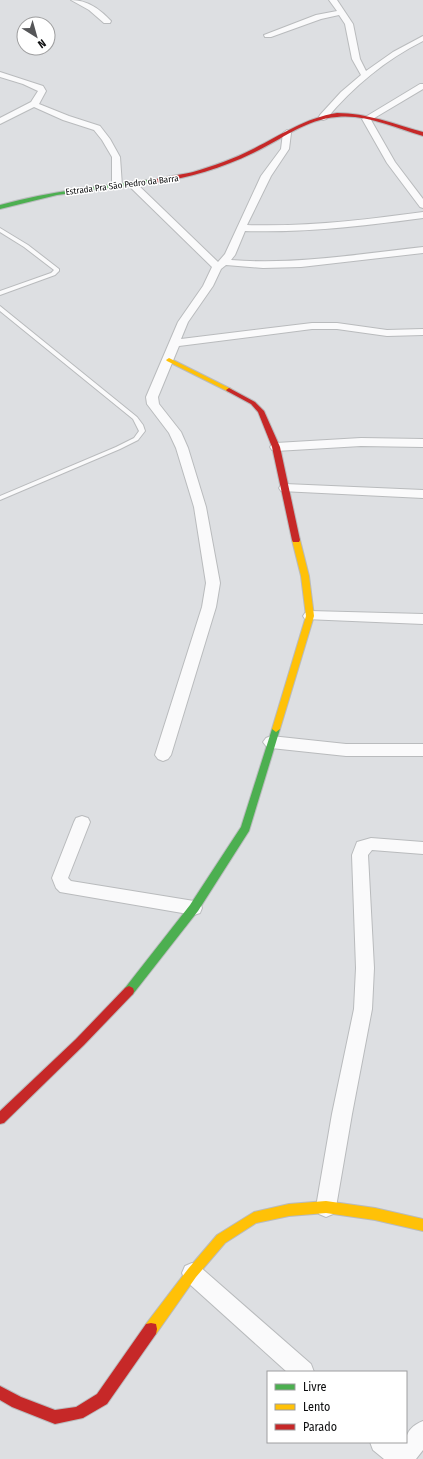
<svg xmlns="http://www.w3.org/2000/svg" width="423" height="1459" font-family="'Fira Sans Condensed',sans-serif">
	<rect width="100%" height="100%" fill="#dddfe2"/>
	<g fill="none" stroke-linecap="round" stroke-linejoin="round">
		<defs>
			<path id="lane" d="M0,228L28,245L59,269V271L55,275L0,295V291L51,273L54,270L24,247L0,232Z
				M0,306L137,417L143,425L145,431L138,440L120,449L0,500V496L116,447L134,438L139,431L133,419L0,311Z"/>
			<path id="street" d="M71,0C87,0 100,9 111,21L110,23H104L89,10Z
				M329,0H337L353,24L360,59L366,71L393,52L423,36V41C385,60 353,87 326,119L323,120L319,117L320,115L341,92L361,75L352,59L345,24L339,15L321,19L271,37H265L264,35L316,15L337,11Z
				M0,72L43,86L46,91L39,104L69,116L100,126L110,139L120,157L122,186L120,188H114L112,186V157L102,140L94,130L63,120L34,107L0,124V118L31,102L38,91L23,84L0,77Z
				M420,84H423V89L371,120L395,162L423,199V208L420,207L387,163L362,119Z
				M287,130L291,133L289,149L271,176L247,225C306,227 365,220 423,212V218C364,226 305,233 245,231L235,255L231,260C296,265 359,254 423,247V253L301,267L263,268L226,265L221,269L213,286L188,322L181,339L312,323H337L387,330L423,329V335L387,336L337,329H312L179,346L158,397L159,404L181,432L188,448L206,507L220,583L216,607L171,755L168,759L163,761L158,759L155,755L202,607L206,583L194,507L176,448L169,433L147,404L146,397L178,322L203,286L212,267L128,185L130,183H136L218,262L225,254L261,176L281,149L283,133Z
				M361,438L423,439V447L361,446L276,451L272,450L270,447L272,444L276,443Z
				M285,484L423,490V498L281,491L279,488L281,485Z
				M310,611L423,614V624L305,619L303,616L305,613Z
				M271,736L346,744H423V756H346L271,748L266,746L263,742L266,738Z
				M82,816L88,818L90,822L68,878L71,881L194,901L200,903L202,908L200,913L194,915L60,892L56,888L52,878L74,822L76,818Z
				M371,838L423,842V854L372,850L368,855L374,968L372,1009L352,1114L336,1207L333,1214L326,1217L319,1214L316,1207L332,1114L354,1009L356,968L352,855L357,842Z
				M192,1263L199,1266L311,1364L314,1372H287L185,1280L182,1273L185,1266Z
				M423,1421V1450L416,1459H384L373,1450L370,1442H406C406,1431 413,1425 423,1421Z"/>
			<path id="fast" d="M154,179L157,181L156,182L57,195L0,209V205C50,191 102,186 154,179Z
				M276,726L280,729L249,831L198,911L133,994L129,996L125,994L124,991L125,988L190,905L241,827L272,729Z"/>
			<path id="slow" d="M169,358L231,389L232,390L229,392L167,361L166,360Z
				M293,538H299L300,540L309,576L314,616L280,729L276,732L272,729L306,616L301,576L292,540Z
				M326,1201L375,1208L423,1219V1231L375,1220L326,1213L289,1216L256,1223L225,1243L196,1277L156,1334L151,1335L146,1334L145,1329L146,1324L188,1269L217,1235L254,1212L289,1204Z"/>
			<path id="jam" d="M337,113C367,113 394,124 423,132V136C395,128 366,114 337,117C306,119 281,140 253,153C222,168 189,178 154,183L151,181C158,177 183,175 193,172C213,166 234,159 253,149C281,135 305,118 337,113Z
				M229,388L255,402L264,411L280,447L300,540L299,542H293L292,540L272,447L258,412L251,404L227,391L226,390Z
				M129,986L133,988L134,991L133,994L84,1045L4,1123L0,1124V1111L76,1039L125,988Z
				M151,1323L156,1324L157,1329L156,1334L107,1404L83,1418L55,1424L12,1407L0,1400V1386L21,1397L55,1410L76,1407L97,1394L146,1324Z"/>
		</defs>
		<use href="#lane" stroke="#b9bbbd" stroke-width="2"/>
		<use href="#street" stroke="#b9bbbd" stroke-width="2"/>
		<use href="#fast" stroke="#b9bbbd" stroke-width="2"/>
		<use href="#slow" stroke="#b9bbbd" stroke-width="2"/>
		<use href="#jam" stroke="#b9bbbd" stroke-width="2"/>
		<use href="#lane" fill="#fafafb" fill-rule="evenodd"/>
		<use href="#street" fill="#fafafb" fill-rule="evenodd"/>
		<use href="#fast" fill="#4caf50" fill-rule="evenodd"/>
		<use href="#slow" fill="#ffc107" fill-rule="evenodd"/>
		<use href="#jam" fill="#c62828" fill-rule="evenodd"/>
	</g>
	<g text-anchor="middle" stroke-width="3" stroke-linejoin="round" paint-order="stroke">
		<g font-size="9" fill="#0c0d0e" stroke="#fff">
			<text transform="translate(122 185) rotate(-7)" y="3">Estrada Pra São Pedro da Barra</text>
		</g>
	</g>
	<rect x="267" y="1371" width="140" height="72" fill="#ffffff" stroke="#9e9e9f"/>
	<rect x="275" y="1384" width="20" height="6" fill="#4caf50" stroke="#9e9e9f"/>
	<text x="303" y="1391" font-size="12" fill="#0c0d0e">Livre</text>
	<rect x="275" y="1404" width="20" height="6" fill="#ffc107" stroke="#9e9e9f"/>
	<text x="303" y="1411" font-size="12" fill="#0c0d0e">Lento</text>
	<rect x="275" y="1424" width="20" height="6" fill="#c62828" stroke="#9e9e9f"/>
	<text x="303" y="1431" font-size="12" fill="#0c0d0e">Parado</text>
	<g transform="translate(36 36) rotate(143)"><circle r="19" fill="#ffffff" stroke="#9e9e9f"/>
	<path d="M0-3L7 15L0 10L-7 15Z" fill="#555658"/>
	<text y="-6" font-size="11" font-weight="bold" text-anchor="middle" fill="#0c0d0e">N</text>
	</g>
</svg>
